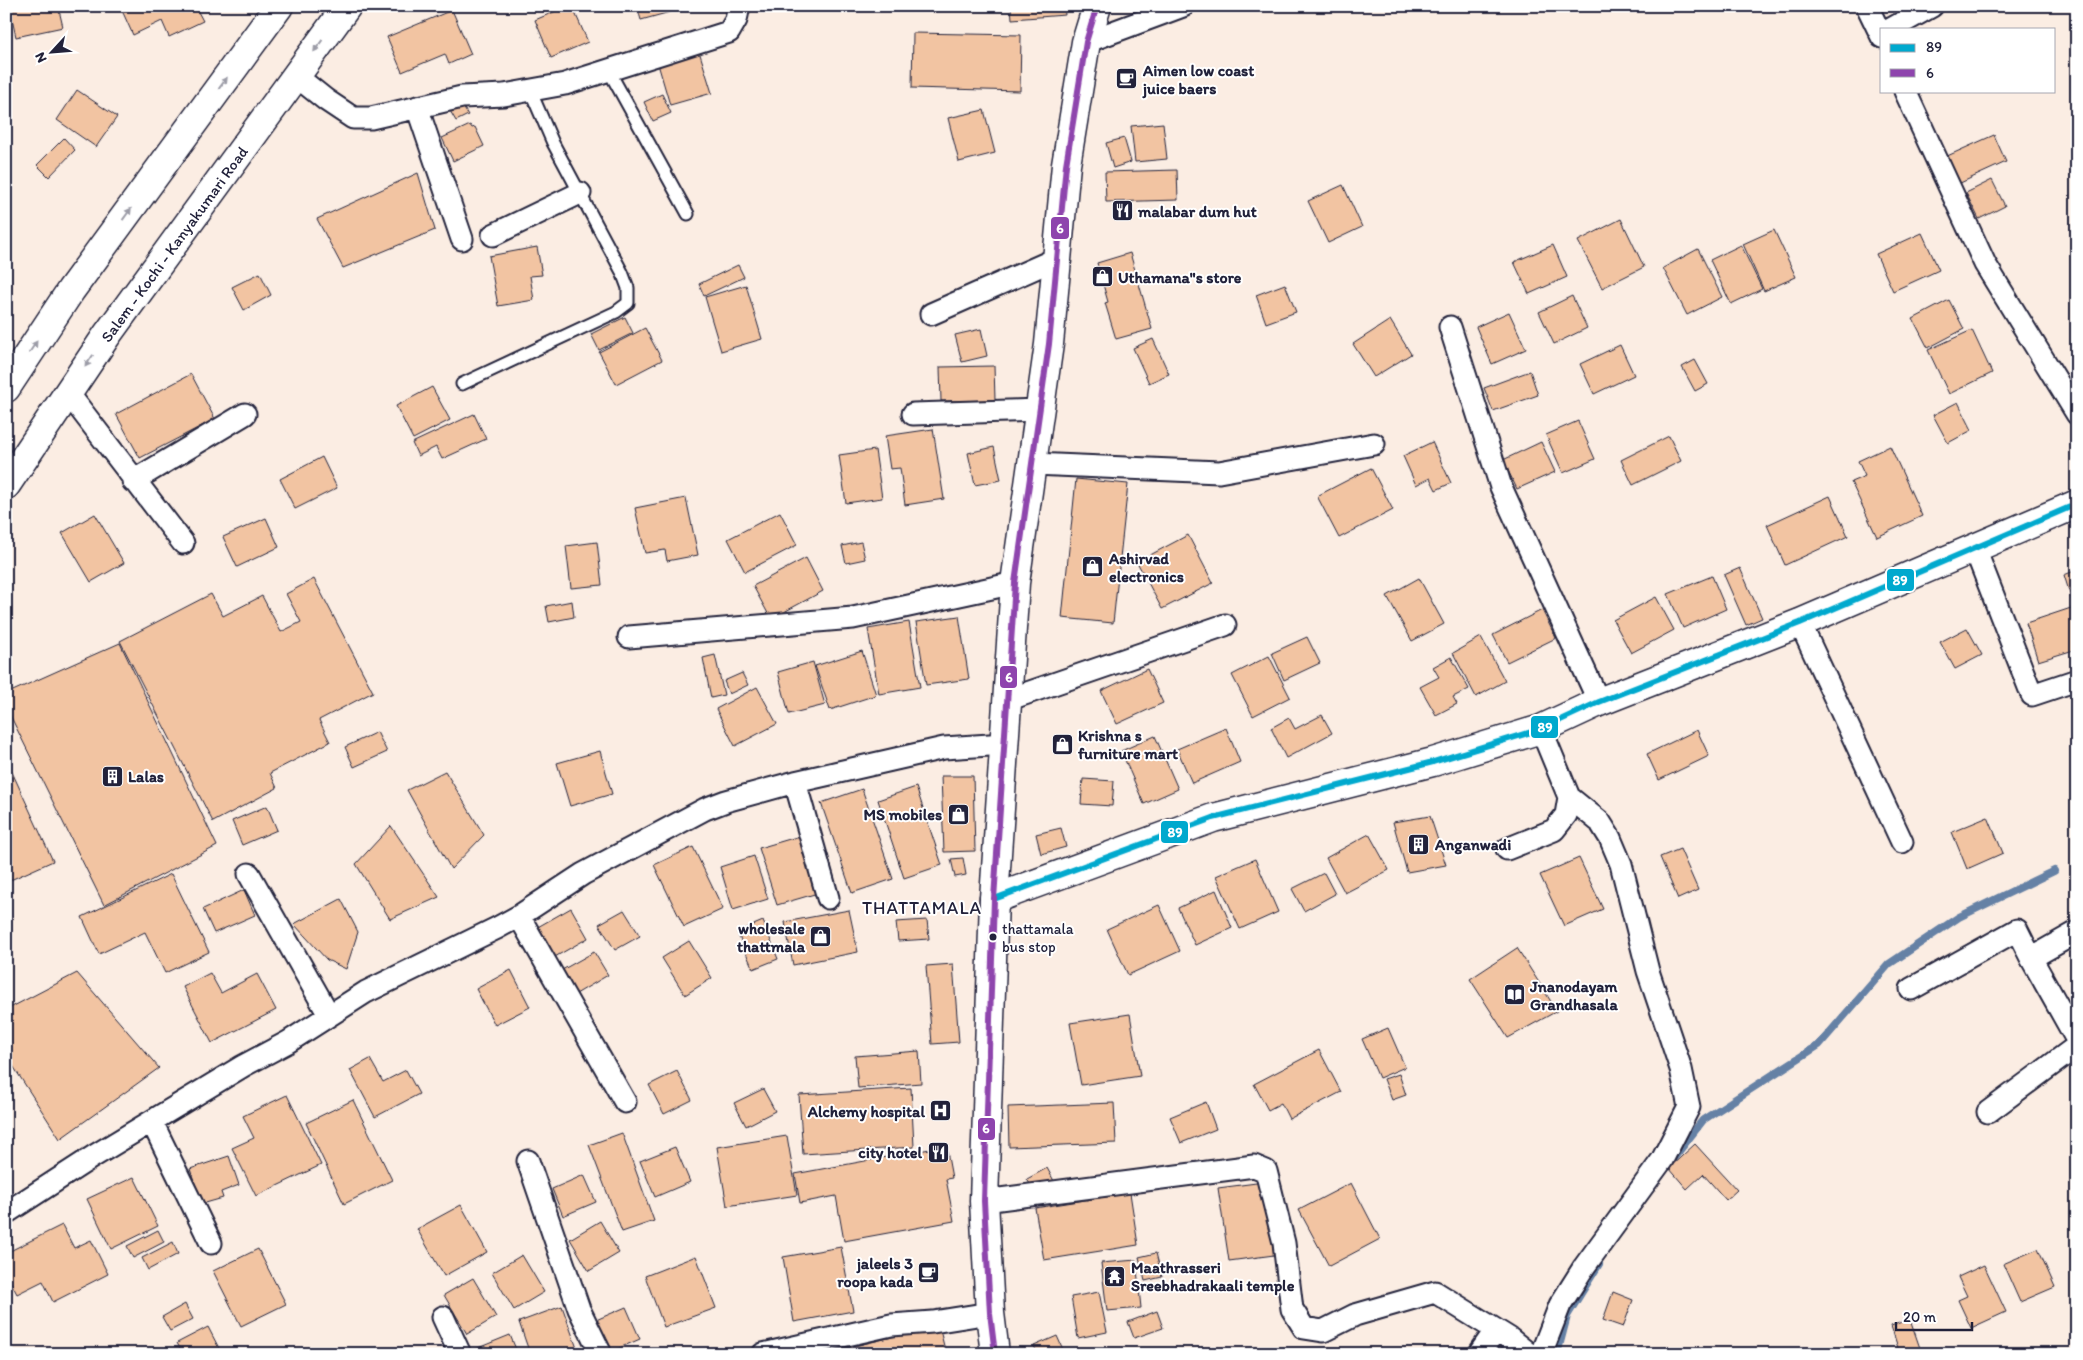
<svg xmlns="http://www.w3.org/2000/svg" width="2083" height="1360" font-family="Itim,sans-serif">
	<rect width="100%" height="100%" fill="#fbede3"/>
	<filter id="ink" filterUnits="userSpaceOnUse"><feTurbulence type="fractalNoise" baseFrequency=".02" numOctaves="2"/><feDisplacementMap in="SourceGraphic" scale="10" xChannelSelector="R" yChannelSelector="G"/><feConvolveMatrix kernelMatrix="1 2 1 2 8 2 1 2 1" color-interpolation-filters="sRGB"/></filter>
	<g filter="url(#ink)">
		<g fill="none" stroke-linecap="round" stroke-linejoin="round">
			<path stroke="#6581a5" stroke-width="8" d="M1672,1160L1703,1120L1819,1045L1889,964L1959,917L2054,871
				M1557,1354L1567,1316L1599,1264"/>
		</g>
		<path fill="#f2c4a2" stroke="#22223b" d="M9,6H58L63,27L16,37Z
			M120,6H195L203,21L169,37L162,21L133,35Z
			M568,6H572L588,42L551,58L535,20Z
			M637,6H681V9L641,20Z
			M932,6H950L933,10Z
			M1011,6H1064L1065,15L1012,19Z
			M452,10L471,54L449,64L445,54L402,72L387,37Z
			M913,33L1021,35L1020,91L912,88Z
			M699,51L712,93L670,105L658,64Z
			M77,90L117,117L96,147L57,120Z
			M662,94L671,113L653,121L644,102Z
			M460,102L468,115L456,121L449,109Z
			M984,110L995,153L959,162L948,118Z
			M1163,123L1167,159L1135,162L1131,126Z
			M470,125L472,128L475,127L484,146L453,161L442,138Z
			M1994,135L2006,162L1958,184L1945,157Z
			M64,138L75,150L49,177L37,165Z
			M1124,138L1131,162L1113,168L1106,143Z
			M1177,170L1178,200L1106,202L1105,172Z
			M418,173L435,230L343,268L317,219Z
			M1992,180L2005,206L1979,219L1966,193Z
			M1343,185L1362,227L1328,243L1308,201Z
			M1621,219L1644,267L1602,288L1578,241Z
			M1774,230L1796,277L1764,291L1743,244Z
			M1922,233L1939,270L1893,291L1876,254Z
			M1553,245L1567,277L1529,294L1514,262Z
			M1741,245L1762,289L1731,304L1710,260Z
			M537,247L542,275L530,276L534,300L498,306L489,256Z
			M1698,249L1722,297L1687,315L1663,268Z
			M1130,253L1152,329L1116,339L1105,303L1108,302L1097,263Z
			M738,265L744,277L704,296L699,284Z
			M260,273L271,295L244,310L232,287Z
			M1285,284L1296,312L1266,323L1256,295Z
			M746,285L762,339L721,351L705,297Z
			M1572,296L1587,328L1554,344L1539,312Z
			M1949,300L1964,329L1928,348L1913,319Z
			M1509,312L1526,349L1492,364L1476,327Z
			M625,317L633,333L599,350L591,334Z
			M1390,320L1411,354L1374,377L1353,344Z
			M645,328L662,360L616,384L599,352Z
			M981,329L987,356L962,362L955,335Z
			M1972,330L1992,373L1949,394L1928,350Z
			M1153,339L1169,374L1149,383L1133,348Z
			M1620,345L1634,375L1594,394L1580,364Z
			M1695,360L1708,384L1695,391L1682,367Z
			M994,366L995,400L941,401L940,367Z
			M1530,371L1538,395L1493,411L1484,388Z
			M191,374L215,419L140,458L116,414Z
			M432,387L450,420L413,439L396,406Z
			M1958,402L1972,430L1948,443L1933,415Z
			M474,414L486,439L442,459L436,447L418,456L412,443Z
			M1578,421L1595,459L1563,473L1546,435Z
			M933,429L944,499L905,505L900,468L890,469L885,436Z
			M1669,436L1681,461L1633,485L1621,460Z
			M1432,442L1451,483L1436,490L1430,478L1416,485L1403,456Z
			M1541,442L1555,472L1517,489L1503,460Z
			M1890,446L1922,516L1877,537L1851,482L1865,476L1858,461Z
			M994,447L1001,480L975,485L968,453Z
			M875,450L882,498L846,503L839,455Z
			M322,457L337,488L295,509L280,479Z
			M1371,468L1393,510L1339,538L1317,496Z
			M1076,479L1128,484L1113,623L1062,618Z
			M1830,496L1848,536L1785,565L1767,525Z
			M686,498L698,555L667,561L665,550L645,553L635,508Z
			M780,512L797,545L745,572L728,539Z
			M95,514L124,563L91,582L62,533Z
			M266,518L279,547L237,567L223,537Z
			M1188,535L1213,583L1162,609L1137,562Z
			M597,542L602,585L571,588L566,546Z
			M861,542L865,559L846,563L842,546Z
			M806,558L823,591L771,619L753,586Z
			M1740,568L1762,618L1746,625L1724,575Z
			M2077,570V649L2038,661L2026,623L2074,607L2064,575Z
			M1712,576L1726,609L1683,628L1668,594Z
			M1419,578L1444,624L1412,641L1387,596Z
			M314,579L373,692L319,720L330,742L270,773L277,788L213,822L120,641L211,594L223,616L262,596L281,632L301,622L286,594Z
			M1656,597L1674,630L1631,653L1613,620Z
			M572,601L574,617L549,622L546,606Z
			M1542,610L1556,638L1507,662L1493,635Z
			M959,616L969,679L926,685L916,622Z
			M909,622L920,687L879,694L868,629Z
			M1967,628L1982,655L1955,669L1940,642Z
			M1307,637L1320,663L1284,680L1272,653Z
			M1481,637L1505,681L1476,697L1453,653Z
			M120,643L217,846L104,905L6,707V694Z
			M862,651L876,695L830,710L815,666Z
			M715,655L724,695L711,698L703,658Z
			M1269,656L1290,697L1253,716L1232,675Z
			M1451,657L1469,689L1453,697L1457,704L1436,715L1420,687L1439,677L1433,667Z
			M813,662L825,705L789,714L778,672Z
			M1147,669L1163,703L1117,724L1101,691Z
			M742,673L748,685L729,694L724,681Z
			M757,687L777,724L735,746L716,709Z
			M1322,715L1332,733L1286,758L1271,728L1289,718L1295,729Z
			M1226,728L1240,762L1192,783L1177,749Z
			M1697,730L1709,756L1659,780L1647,754Z
			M377,732L387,752L354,767L345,747Z
			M1155,736L1178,789L1144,804L1121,751Z
			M600,751L612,794L570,806L557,763Z
			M6,759L53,861L6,882Z
			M445,771L484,835L451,869L407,790Z
			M941,776H973L975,851L944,852Z
			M1083,779L1114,781L1112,806L1081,804Z
			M916,787L942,865L904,878L878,800Z
			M862,789L893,879L852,893L821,803Z
			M267,806L277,830L242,845L232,821Z
			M1430,816L1446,865L1407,872L1393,822Z
			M1988,817L2003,853L1967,869L1952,832Z
			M391,826L439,897L390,919L356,864Z
			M1061,828L1066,847L1041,854L1036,834Z
			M1369,834L1389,870L1345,893L1326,858Z
			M800,836L818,893L777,905L759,848Z
			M693,847L723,909L684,927L654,865Z
			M1680,849L1698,890L1678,899L1660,857Z
			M754,856L768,899L733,910L720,867Z
			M963,858L966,875L955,877L951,859Z
			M1579,858L1603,909L1564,926L1540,875Z
			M1255,859L1278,912L1240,929L1216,876Z
			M1324,873L1335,894L1304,911L1292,889Z
			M171,874L209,952L165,973L145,932L99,954L82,917Z
			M244,890L255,915L214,933L203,909Z
			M1216,890L1232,928L1195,945L1178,908Z
			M341,899L358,932L346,969L327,960L294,924Z
			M1159,905L1180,951L1128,975L1107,929Z
			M571,908L588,938L553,958L536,928Z
			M624,910L640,936L615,950L599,924Z
			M849,910L858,952L793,965L785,922Z
			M927,920L929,939L898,941L896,922Z
			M763,921L778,959L753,969L737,932Z
			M689,941L712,978L685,995L662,958Z
			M1517,948L1557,1011L1508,1038L1470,979Z
			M594,952L608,975L576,994L562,970Z
			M953,964L959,1042L932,1044L926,966Z
			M511,970L530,1007L495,1025L476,989Z
			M77,973L159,1068L60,1139L6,1055V1010Z
			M210,973L221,993L257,974L276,1010L212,1043L183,987Z
			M1130,1014L1140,1076L1081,1085L1070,1023Z
			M1388,1028L1405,1067L1379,1078L1362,1039Z
			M1319,1050L1341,1092L1289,1119L1281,1103L1268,1110L1254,1084Z
			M919,1051L921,1083L858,1088L855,1056Z
			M370,1059L383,1082L406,1070L419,1094L375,1117L350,1070Z
			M677,1071L692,1100L664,1114L649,1085Z
			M1399,1074L1406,1095L1392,1100L1384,1079Z
			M911,1088L914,1147L803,1154L799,1095Z
			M763,1089L775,1111L746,1126L734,1103Z
			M287,1095L321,1165L256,1196L232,1148L254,1138L243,1116Z
			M353,1100L392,1180L344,1204L306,1123Z
			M1206,1102L1216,1129L1181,1143L1170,1117Z
			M1114,1103L1116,1143L1009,1147L1008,1107Z
			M622,1133L654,1221L622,1232L589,1145Z
			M787,1136L797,1195L727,1206L717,1147Z
			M1695,1144L1737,1190L1726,1200L1703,1174L1687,1189L1669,1168Z
			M946,1146L952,1178L946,1179L954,1221L844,1241L836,1196L800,1203L795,1174Z
			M675,1147L690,1182L655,1197L640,1161Z
			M229,1156L239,1185L221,1192L223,1198L202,1204L190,1169Z
			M1047,1168L1060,1192L1041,1203L1027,1179Z
			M584,1175L596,1202L563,1216L552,1189Z
			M134,1177L158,1226L111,1249L87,1199Z
			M1264,1182L1274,1255L1229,1261L1218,1188Z
			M1351,1183L1380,1239L1329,1266L1299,1210Z
			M1130,1193L1138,1245L1044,1260L1035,1208Z
			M461,1205L487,1252L444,1276L417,1229Z
			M600,1221L619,1253L589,1271L570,1239Z
			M62,1225L74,1248L91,1240L108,1274L53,1302L43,1281L17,1294L6,1273V1253Z
			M158,1230L164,1242L133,1258L127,1246Z
			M173,1242L178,1254L148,1270L142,1258Z
			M841,1247L853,1311L794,1322L783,1257Z
			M258,1249L286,1304L241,1326L213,1271Z
			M2038,1249L2055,1287L2020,1302L2003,1264Z
			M1156,1253L1162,1277L1145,1281L1139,1257Z
			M522,1255L544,1292L514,1310L492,1273Z
			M696,1256L716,1308L664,1327L645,1276Z
			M1136,1260L1141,1308L1107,1311L1101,1263Z
			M1984,1265L2006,1312L1971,1328L1958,1300L1967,1296L1958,1277Z
			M473,1278L496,1317L467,1334L444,1295Z
			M1099,1292L1107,1332L1078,1338L1071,1297Z
			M1613,1292L1633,1300L1623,1327L1603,1320Z
			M185,1304L193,1319L170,1331L162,1317Z
			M562,1306L579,1354H530L519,1322Z
			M626,1307L640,1339L610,1352L596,1320Z
			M1157,1311L1163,1328L1134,1338L1128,1322Z
			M1910,1319L1922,1354H1900L1891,1326Z
			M939,1326L946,1354H821Z
			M208,1327L222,1354H183L177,1343Z
			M510,1335L518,1354H475L473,1350Z
			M1057,1336L1065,1354H1038L1034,1346Z
			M2029,1348L2032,1354H2018Z
			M369,1349L372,1354H358Z"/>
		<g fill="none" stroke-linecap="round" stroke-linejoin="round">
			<defs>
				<path id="lane" d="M609,71L688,214
					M462,384L616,312L628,303V288L622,272L553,143L530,90"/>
				<path id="street" d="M1867,6L1882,37
					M1891,29L1932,6
					M1086,42L1183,6
					M296,76L326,100L353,118H371L462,97L504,95L565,84L729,32L736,20L739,6
					M1905,91L1985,264L2077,414
					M417,107L462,239
					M493,235L580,193
					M931,314L1058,258
					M1450,327L1501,487L1599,702
					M68,393L183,543
					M913,414L1040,410
					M1033,464L1219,472L1374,444
					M133,481L245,414
					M1975,549L2032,695L2077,680
					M1800,623L1902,842
					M629,637L853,618L1015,583
					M1007,700L1225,625
					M795,782L828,898
					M1507,849L1554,830L1566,815L1569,797
					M249,874L329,1015
					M519,916L625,1102
					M2031,958L2077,1040
					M1911,989L2017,930L2031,958L2077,932
					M1988,1112L2077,1046
					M152,1122L211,1243
					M528,1161L579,1309L601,1354
					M984,1201L1254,1166L1266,1171L1284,1243L1292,1309L1304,1328L1323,1331L1355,1315L1435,1292L1509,1338L1529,1354
					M6,1213L94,1156L243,1066L288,1042L366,992L497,928L519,916L583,874L705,809L726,801L795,782L944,748L1005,744
					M443,1317L460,1354
					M763,1354L891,1325L933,1322L990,1313
					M1479,1354L1495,1331
					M1541,1354L1560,1305L1584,1267L1662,1160L1689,1107L1681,1069L1648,971L1621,864L1610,838L1600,822L1569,797L1541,729"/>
				<path id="secondary" d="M994,899L1213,818L1433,762L1541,729L1599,702L1800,623L2077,504"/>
				<path id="primary" d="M995,1354L990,1313L984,1201L994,899L1015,583L1049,344L1066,165L1086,42L1097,6"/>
				<path id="highway" d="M6,388L71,290L279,6
					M6,485L107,335L347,6"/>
			</defs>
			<use href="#lane" stroke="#22223b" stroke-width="15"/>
			<use href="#street" stroke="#22223b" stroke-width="25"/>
			<use href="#secondary" stroke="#22223b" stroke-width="31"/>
			<use href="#primary" stroke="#22223b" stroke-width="31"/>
			<use href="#highway" stroke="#22223b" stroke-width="31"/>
			<use href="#lane" stroke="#fff" stroke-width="11"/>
			<use href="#street" stroke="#fff" stroke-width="21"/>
			<use href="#secondary" stroke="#fff" stroke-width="28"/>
			<use href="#primary" stroke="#fff" stroke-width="28"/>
			<use href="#highway" stroke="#fff" stroke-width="28"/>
			<defs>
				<path id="bus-1" d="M994,899L1213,818L1433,762L1541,729L1599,702L1800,623L2077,504"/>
				<path id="bus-2" d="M995,1354L990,1313L984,1201L994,899L1015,583L1049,344L1066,165L1086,42L1097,6"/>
			</defs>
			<use href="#bus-1" stroke="#fff" stroke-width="10"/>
			<use href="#bus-2" stroke="#fff" stroke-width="10"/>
			<use href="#bus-1" stroke="#00a9ce" stroke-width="6"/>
			<use href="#bus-2" stroke="#8e44ad" stroke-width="6"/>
		</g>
		<defs><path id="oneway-solid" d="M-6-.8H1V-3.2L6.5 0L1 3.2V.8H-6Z" transform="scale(1.25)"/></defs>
		<g fill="#9c9ca7">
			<use href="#oneway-solid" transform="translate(318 46) rotate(126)"/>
			<use href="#oneway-solid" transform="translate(223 83) rotate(-54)"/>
			<use href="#oneway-solid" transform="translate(127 214) rotate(-54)"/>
			<use href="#oneway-solid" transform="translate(33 347) rotate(-56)"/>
			<use href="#oneway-solid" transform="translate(89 361) rotate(124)"/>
		</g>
	</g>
	<defs>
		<symbol id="cafe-square" viewBox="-11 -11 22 22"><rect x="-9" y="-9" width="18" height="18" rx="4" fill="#22223b" stroke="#fff"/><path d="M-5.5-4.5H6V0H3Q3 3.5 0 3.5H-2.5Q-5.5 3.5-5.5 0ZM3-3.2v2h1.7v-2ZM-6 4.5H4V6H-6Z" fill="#fff"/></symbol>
		<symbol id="restaurant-square" viewBox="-11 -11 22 22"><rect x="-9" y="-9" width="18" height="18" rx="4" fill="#22223b" stroke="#fff"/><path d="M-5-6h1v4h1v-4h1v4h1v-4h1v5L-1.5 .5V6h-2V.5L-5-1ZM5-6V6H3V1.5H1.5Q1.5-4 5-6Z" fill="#fff"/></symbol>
		<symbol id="shop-square" viewBox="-11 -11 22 22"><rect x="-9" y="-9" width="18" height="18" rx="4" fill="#22223b" stroke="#fff"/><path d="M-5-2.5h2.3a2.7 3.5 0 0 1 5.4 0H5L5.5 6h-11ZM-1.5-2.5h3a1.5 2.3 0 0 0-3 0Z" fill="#fff"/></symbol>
		<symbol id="building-square" viewBox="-11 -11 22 22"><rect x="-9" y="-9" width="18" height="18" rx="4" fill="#22223b" stroke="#fff"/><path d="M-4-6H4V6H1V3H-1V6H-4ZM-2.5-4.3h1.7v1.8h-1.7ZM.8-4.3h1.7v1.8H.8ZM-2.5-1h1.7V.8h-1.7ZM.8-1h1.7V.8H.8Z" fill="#fff"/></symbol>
		<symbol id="library-square" viewBox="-11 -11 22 22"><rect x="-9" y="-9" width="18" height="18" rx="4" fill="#22223b" stroke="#fff"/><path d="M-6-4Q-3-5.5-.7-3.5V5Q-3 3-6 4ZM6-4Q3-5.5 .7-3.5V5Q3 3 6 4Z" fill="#fff"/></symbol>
		<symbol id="hospital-square" viewBox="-11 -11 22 22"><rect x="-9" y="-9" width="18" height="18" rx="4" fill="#22223b" stroke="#fff"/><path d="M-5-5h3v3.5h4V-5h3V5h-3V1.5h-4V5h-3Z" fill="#fff"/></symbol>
		<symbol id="temple-square" viewBox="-11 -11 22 22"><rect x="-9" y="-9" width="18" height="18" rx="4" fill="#22223b" stroke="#fff"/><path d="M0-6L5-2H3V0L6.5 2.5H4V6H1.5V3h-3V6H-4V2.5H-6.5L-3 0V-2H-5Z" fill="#fff"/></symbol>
	</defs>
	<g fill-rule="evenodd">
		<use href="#cafe-square" x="1114" y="66" width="25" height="25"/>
		<use href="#restaurant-square" x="1110" y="198" width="25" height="25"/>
		<use href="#shop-square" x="1090" y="264" width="25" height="25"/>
		<use href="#shop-square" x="1080" y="554" width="25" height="25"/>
		<use href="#shop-square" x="1050" y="732" width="25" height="25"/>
		<use href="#building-square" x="100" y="764" width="25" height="25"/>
		<use href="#shop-square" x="946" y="802" width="25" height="25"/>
		<use href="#building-square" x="1406" y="832" width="25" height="25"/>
		<use href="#shop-square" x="808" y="924" width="25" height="25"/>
		<use href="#library-square" x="1502" y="982" width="25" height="25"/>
		<use href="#hospital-square" x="928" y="1098" width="25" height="25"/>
		<use href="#restaurant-square" x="926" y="1140" width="25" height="25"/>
		<use href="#cafe-square" x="916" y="1260" width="25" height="25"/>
		<use href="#temple-square" x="1102" y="1264" width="25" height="25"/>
	</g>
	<circle fill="#22223b" stroke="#fff" stroke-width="2" cx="993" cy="937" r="4.5"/>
	<g text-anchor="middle" stroke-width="4" stroke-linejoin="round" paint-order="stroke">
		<g font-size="15" fill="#22223b" stroke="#fff" text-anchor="start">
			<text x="1002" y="934">thattamala<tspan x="1002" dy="18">bus stop</tspan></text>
		</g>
		<g font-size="16" font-weight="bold" fill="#22223b" stroke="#fff" text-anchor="start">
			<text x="1143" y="76">Aimen low coast<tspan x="1143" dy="18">juice baers</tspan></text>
			<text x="1138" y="217">malabar dum hut</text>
			<text x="1118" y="283">Uthamana"s store</text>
			<text x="1109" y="564">Ashirvad<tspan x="1109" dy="18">electronics</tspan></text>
			<text x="1078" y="741">Krishna s<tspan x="1078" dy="18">furniture mart</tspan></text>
			<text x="128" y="782">Lalas</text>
			<text x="942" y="820" text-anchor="end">MS mobiles</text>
			<text x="1435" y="850">Anganwadi</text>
			<text x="805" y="934" text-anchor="end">wholesale<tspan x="805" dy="18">thattmala</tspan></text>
			<text x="1530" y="992">Jnanodayam<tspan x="1530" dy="18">Grandhasala</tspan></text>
			<text x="925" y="1117" text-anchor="end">Alchemy hospital</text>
			<text x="922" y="1158" text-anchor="end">city hotel</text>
			<text x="913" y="1269" text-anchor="end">jaleels 3<tspan x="913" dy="18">roopa kada</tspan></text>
			<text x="1131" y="1273">Maathrasseri<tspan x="1131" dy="18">Sreebhadrakaali temple</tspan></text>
		</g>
		<g font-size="16" fill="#22223b" stroke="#fff">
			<text transform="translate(174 244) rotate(-54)" y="6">Salem - Kochi - Kanyakumari Road</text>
		</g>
		<g font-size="18" letter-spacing="1" fill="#22223b" stroke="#fff">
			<text x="922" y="914">THATTAMALA</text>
		</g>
	</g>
	<g stroke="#fff" stroke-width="2">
		<rect x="1050" y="216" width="20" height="24" rx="5" fill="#8e44ad"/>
		<rect x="1886" y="568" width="29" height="24" rx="5" fill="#00a9ce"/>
		<rect x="999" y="665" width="19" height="24" rx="5" fill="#8e44ad"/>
		<rect x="1530" y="715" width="29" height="24" rx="5" fill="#00a9ce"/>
		<rect x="1160" y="820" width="29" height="24" rx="5" fill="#00a9ce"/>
		<rect x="977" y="1117" width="19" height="24" rx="5" fill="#8e44ad"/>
	</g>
	<g font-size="14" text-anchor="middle" font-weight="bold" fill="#fff">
		<text x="1060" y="233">6</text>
		<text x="1900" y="585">89</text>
		<text x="1009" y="682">6</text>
		<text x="1545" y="732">89</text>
		<text x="1175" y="837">89</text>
		<text x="986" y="1133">6</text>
	</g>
	<rect width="2083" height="1360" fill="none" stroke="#fff" stroke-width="25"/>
	<rect x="12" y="12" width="2058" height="1335" fill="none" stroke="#22223b" stroke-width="2" filter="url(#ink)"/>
	<rect x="1880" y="28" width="175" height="65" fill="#ffffff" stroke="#a7a7b1"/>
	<rect x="1890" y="44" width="25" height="8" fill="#00a9ce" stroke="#a7a7b1"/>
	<text x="1926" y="52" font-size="15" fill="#22223b">89</text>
	<rect x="1890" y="69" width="25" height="8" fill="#8e44ad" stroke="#a7a7b1"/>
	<text x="1926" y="78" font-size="15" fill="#22223b">6</text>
	<g transform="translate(52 52) rotate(244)" stroke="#ffffff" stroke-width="4" paint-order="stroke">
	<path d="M0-4L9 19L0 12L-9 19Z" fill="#22223b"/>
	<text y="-8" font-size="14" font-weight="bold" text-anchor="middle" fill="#22223b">N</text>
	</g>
	<path d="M1896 1322v8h76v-8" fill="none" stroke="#22223b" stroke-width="2.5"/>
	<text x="1903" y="1322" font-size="15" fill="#22223b" stroke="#ffffff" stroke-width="4" paint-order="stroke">20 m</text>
</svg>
